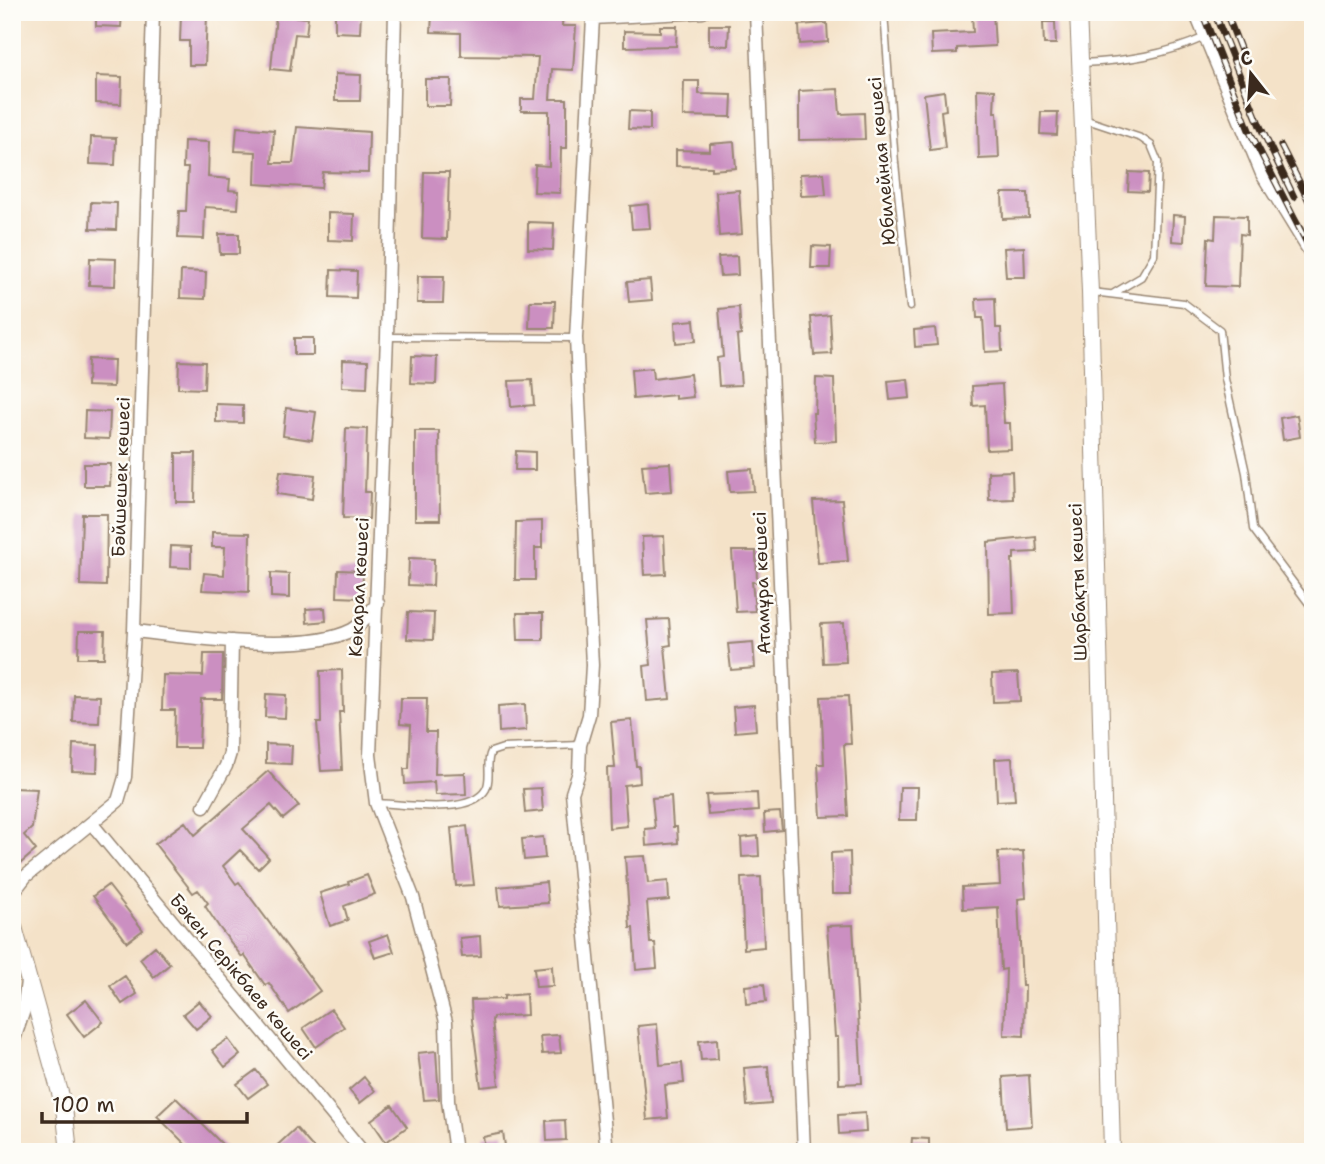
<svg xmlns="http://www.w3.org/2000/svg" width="1325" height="1164" font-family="'Shantell Sans',sans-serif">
	<rect width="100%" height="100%" fill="#fdfcf7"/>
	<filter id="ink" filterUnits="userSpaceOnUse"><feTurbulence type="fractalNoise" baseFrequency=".0143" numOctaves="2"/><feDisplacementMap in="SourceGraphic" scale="14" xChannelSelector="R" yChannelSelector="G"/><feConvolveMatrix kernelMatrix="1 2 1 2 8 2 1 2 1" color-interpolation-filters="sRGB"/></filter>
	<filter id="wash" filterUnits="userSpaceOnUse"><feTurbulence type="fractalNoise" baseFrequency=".00686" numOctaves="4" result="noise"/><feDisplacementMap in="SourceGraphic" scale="28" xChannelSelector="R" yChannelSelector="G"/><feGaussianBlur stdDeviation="1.57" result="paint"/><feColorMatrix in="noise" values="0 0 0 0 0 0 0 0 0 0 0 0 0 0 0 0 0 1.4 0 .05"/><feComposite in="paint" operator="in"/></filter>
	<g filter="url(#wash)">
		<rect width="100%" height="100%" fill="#f4e2c8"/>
		<g id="blocks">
			<path fill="#cb8fc1" d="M96,12H122L121,27L96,26Z
				M335,12H361L360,33L335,32Z
				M540,12H563L562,26H576L573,70L552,69L550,99H567V148H561L560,193L534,192L535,165L549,166V111H521V99H535L538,57L461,56V33L431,32L432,14L539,15Z
				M972,12H993L995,46L957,48V53L932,54L931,34L973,32Z
				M181,14L207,15L205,65H189V41H180Z
				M276,15L308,18L306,35L295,34L290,71L271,69Z
				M1043,22H1055L1056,44H1044Z
				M827,23L828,42L800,44L799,25Z
				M709,25H729L728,46L709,45Z
				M660,26H677L676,46L624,47V31L660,32Z
				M335,74L361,75L360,101H335Z
				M96,76L122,77L121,104L96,103Z
				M425,79H451L450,106H425Z
				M684,81H699V94L732,95L731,117L683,116Z
				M838,89L840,114L864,113L865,139L799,140V91Z
				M977,89L995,90L994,112H997L999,158L979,159Z
				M944,91L946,110L941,111L945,148L930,150L924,94Z
				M629,111L650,112V130L628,129Z
				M1041,112H1058L1057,135L1040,134Z
				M237,127L274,130L272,163H293L297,127L369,132L368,173L323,172L321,188L255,184L256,152L235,151Z
				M91,137L116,138L115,165L90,164Z
				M184,141L209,142L208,177L230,179L229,190L239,191L238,209L205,207L204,239L178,238L179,211H186L188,168H183Z
				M734,142L736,168L712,170V167L676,166V150L710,151V144Z
				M424,172H449L447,239L422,238Z
				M1129,172L1149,173L1148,192L1128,191Z
				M824,173L826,195L801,196L800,174Z
				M739,190L742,234L719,236L716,192Z
				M1002,193H1028L1029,218L1003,219Z
				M91,202L117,203L116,230L90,229Z
				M648,204L650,228L632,229L630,206Z
				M328,213L354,214L353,241L328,240Z
				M1173,215L1185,216L1184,242L1172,241Z
				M1216,215L1247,216V235L1240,234L1238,287L1206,286L1208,238L1215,239Z
				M528,222L554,223L553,250L528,249Z
				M219,234H239V254H220Z
				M812,246L831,247L830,268H811Z
				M1024,247L1025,277H1006L1004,248Z
				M737,256L738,275L720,276L718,257Z
				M90,258L116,259L115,286L89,285Z
				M331,270L357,271L356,298L330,297Z
				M181,271L206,272L205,299L180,298Z
				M418,276H444L443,303H417Z
				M650,280L652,300L629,302L627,282Z
				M995,298L996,328H1001L1002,351L985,352L983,318H977L976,299Z
				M530,301H555L554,328H529Z
				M739,307L741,335L737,336L741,385L719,386L717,358L723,357L719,309Z
				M830,315L832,354L814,355L811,317Z
				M694,320L696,341L676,343L675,322Z
				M935,328L937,345L915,347L914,330Z
				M294,338H313V355H294Z
				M412,356L437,357L436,384L411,383Z
				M88,359L114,360L113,387L87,386Z
				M343,360L368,361L367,388L342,387Z
				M179,361L205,362L204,389L178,388Z
				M652,368L653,379L690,374L693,397L675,399V395L633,399L631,370Z
				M816,378L834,379L836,441L815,442L813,413H815Z
				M908,379L910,398L890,400L888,381Z
				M532,380L534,405L511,407L509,381Z
				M1002,384L1004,423H1010L1011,449L987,450L985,405L973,406L972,386Z
				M216,404L243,405V423L216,422Z
				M286,408L316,412L312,440L283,436Z
				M85,411L110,412L109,439L84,438Z
				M1297,415L1300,437L1283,440L1280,418Z
				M346,428L367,429L365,492H370L369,519L343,518Z
				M415,431H439L440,520H415Z
				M516,451L535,452V470H515Z
				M176,453H196L195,502H176Z
				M670,463L672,491L645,493L642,465Z
				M84,464H111L110,486H84Z
				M752,469L754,491L730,492L728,471Z
				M280,471L315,475L312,499L277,494Z
				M1012,471L1013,499L989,500L988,472Z
				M842,500L848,561L818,563L813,501Z
				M82,514H107L106,586L80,585Z
				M542,521V548H535V580H515L516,522Z
				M212,532L250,533L249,592L202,590L204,573L224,575L225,547H212Z
				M664,536L666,574L644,575L642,537Z
				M1036,537L1037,552L1014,553V559H1012L1014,613L989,614L988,542Z
				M171,546L191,547V568L170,567Z
				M732,551H756L757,582H752L755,611L736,612Z
				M409,558L434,559L433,586L408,585Z
				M338,570L363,571L362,598L337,597Z
				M271,573L289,574V598L271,597Z
				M325,608L326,621L307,623L306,609Z
				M408,612L434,613L433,640L407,639Z
				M517,613H543V640H518Z
				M669,619L671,645L665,646L670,699L647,701L644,666L651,665L647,620Z
				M844,623L846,662L823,663L821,624Z
				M79,631H105L104,658H78Z
				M753,642L755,668L731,670L728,644Z
				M204,654H223L222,699H201L199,748H174L175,710H162L163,675L203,676Z
				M342,670L343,712H339L342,770L321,771L317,723H321L320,671Z
				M1018,673L1020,701L993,702L992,674Z
				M266,694L286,695L285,718L265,717Z
				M74,695L100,696L99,723L73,722Z
				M848,696L851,744H844L848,816L821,817L818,764H824L821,697Z
				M401,698H427L426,732H436L435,774L465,773L466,794L435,795L434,780V782L405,784L404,769H409L411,725L400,724Z
				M525,704L526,730L499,732L498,706Z
				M754,705L756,730L735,732L733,707Z
				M632,720L636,766H639L640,783L624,785L627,826L609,828L607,768H615L611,722Z
				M73,744L98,745L97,772L72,771Z
				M266,744L292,745L291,764L266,763Z
				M1012,758L1015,800L997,801L995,759Z
				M268,771L299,806L283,819L271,805L243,829L269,858L258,869L240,850L223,866L236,884L239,882L320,991L289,1013L269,983L265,985L244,955L242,957L219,927L205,906L208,903L198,890L193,893L155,844L185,822L195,835Z
				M900,787H918L917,820H899Z
				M12,788L37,789L32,828L24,835L36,850L21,863L12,853Z
				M541,788L543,811L525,813L523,789Z
				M757,793L758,811L708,815L706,795Z
				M671,796L673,827H677L678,843L646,846L645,829L655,828L652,798Z
				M780,812L782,830L765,832L764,813Z
				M467,826L474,885L456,886L451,828Z
				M758,836L759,856L742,857L741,838Z
				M543,837L545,858L524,860L522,839Z
				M1023,851L1026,898L1018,899L1022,986H1025L1024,1036L1004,1035L1006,969L1001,970L998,907L963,909L962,887L1000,885L998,852Z
				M850,852L851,894H832L831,853Z
				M645,856L648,883L668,881L669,900L647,902L650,943H655L657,968L636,970L633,928H630L625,857Z
				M367,875L375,894L344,906L348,920L330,926L320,893L349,884L348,882Z
				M761,877L764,947L744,949L741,878Z
				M546,882L548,903L500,906L498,887Z
				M108,885L143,930L127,942L93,896Z
				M853,925L862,1083L839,1084L838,1037H835L827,926Z
				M388,934L394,952L375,958L369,941Z
				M480,936L481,956L462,957L460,938Z
				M155,946L170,964L154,977L140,959Z
				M552,966L553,986L536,987L534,968Z
				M125,976L137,994L122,1004L110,986Z
				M764,984L766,1002L746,1004L745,986Z
				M526,994L527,1015L493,1017L492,1020L499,1085L481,1087L472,1020L471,1000L504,999V996Z
				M86,1000L103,1022L84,1037L67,1014Z
				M199,1001L212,1016L196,1029L183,1014Z
				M331,1009L344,1027L316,1047L303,1028Z
				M657,1024L660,1065L682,1063L684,1083L665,1085L668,1118L647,1120L638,1026Z
				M559,1035L561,1053L542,1054L540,1036Z
				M228,1039L240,1055L225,1067L212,1050Z
				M717,1039L718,1059L701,1060L699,1041Z
				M436,1051L439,1099L424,1100L418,1053Z
				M768,1066L771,1104L747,1106L744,1068Z
				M256,1070L267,1084L248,1098L237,1084Z
				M1029,1075L1032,1126L1006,1128L1003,1077Z
				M364,1077L375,1091L360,1103L349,1090Z
				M176,1098L230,1152H193L157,1116Z
				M392,1105L407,1127L386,1142L371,1120Z
				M865,1113L866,1132L839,1134L838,1115Z
				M565,1120L566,1140L547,1141L546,1121Z
				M296,1128L317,1152H270Z
				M503,1133L506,1152H486L483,1137Z
				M912,1138L929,1139V1152H911Z"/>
		</g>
	</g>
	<g filter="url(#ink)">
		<use href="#blocks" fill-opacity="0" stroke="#988673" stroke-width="2"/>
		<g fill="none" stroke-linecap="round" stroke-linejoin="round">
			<defs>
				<path id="service" d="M884,12L895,163L910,307
					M1082,63C1126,61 1165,55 1205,37
					M1084,119L1141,138L1151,145L1158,162L1154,255L1141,277L1114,293
					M1092,292L1184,303L1220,330L1225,379L1246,473L1253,529L1313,609
					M387,337L576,338
					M377,803C404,804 471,816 486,789C492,777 485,763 491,752L503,748L580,745"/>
				<path id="minor" d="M395,12L387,337L370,755L376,803L413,897L446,1022L448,1101L455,1152
					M756,12L804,1152
					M1195,12L1262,174L1313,257
					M134,631C190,637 303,655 352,630C362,625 370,611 378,603
					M204,806L226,766L230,753L232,641
					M92,824L363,1152
					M12,894L26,876L118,801L125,777L134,631L153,12
					M12,1045L23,1013L27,981
					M607,1152L572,793L579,772L580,745L589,715L592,665L576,338L593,18L703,12"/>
				<path id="tertiary" d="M1078,12L1090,292L1112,1152
					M12,920L64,1107L69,1152"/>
			</defs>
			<use href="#service" stroke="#988673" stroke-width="9"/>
			<use href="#minor" stroke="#988673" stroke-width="15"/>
			<use href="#tertiary" stroke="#988673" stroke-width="18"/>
			<use href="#service" stroke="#fff" stroke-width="6"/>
			<use href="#minor" stroke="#fff" stroke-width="12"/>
			<use href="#tertiary" stroke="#fff" stroke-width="16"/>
			<defs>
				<path id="rail" d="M1202,12L1249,130L1313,255
					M1214,12L1260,126L1294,197
					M1226,12L1243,56
					M1281,146L1313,209"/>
			</defs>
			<use href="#rail" stroke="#3b2a1e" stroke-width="7"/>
			<use href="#rail" stroke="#fdfcf7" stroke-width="4.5" stroke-dasharray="13" stroke-linecap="butt"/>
		</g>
	</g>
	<g text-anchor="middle" stroke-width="5" stroke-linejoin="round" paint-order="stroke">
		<g font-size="18" fill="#3b2a1e" stroke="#fdfcf7">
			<text transform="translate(882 161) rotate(-95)" y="6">Юбилейная көшесі</text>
			<text transform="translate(121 477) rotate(-88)" y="6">Бәйшешек көшесі</text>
			<text transform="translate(1078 582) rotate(-92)" y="6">Шарбақты көшесі</text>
			<text transform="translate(762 583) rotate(-92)" y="6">Атамұра көшесі</text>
			<text transform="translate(359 587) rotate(-87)" y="6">Көкарал көшесі</text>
			<text transform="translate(241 977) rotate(50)" y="6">Бәкен Серікбаев көшесі</text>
		</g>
	</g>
	<rect width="1325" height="1164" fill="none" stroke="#fdfcf7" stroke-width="42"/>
	<g transform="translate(1251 74) rotate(343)" stroke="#fdfcf7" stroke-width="5" paint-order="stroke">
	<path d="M0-5L12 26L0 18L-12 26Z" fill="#3b2a1e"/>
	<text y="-10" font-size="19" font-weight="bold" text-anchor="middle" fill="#3b2a1e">С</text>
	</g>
	<path d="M42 1112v10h205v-10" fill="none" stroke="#3b2a1e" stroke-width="3.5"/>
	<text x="52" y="1112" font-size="21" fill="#3b2a1e" stroke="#fdfcf7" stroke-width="5" paint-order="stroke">100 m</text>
</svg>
